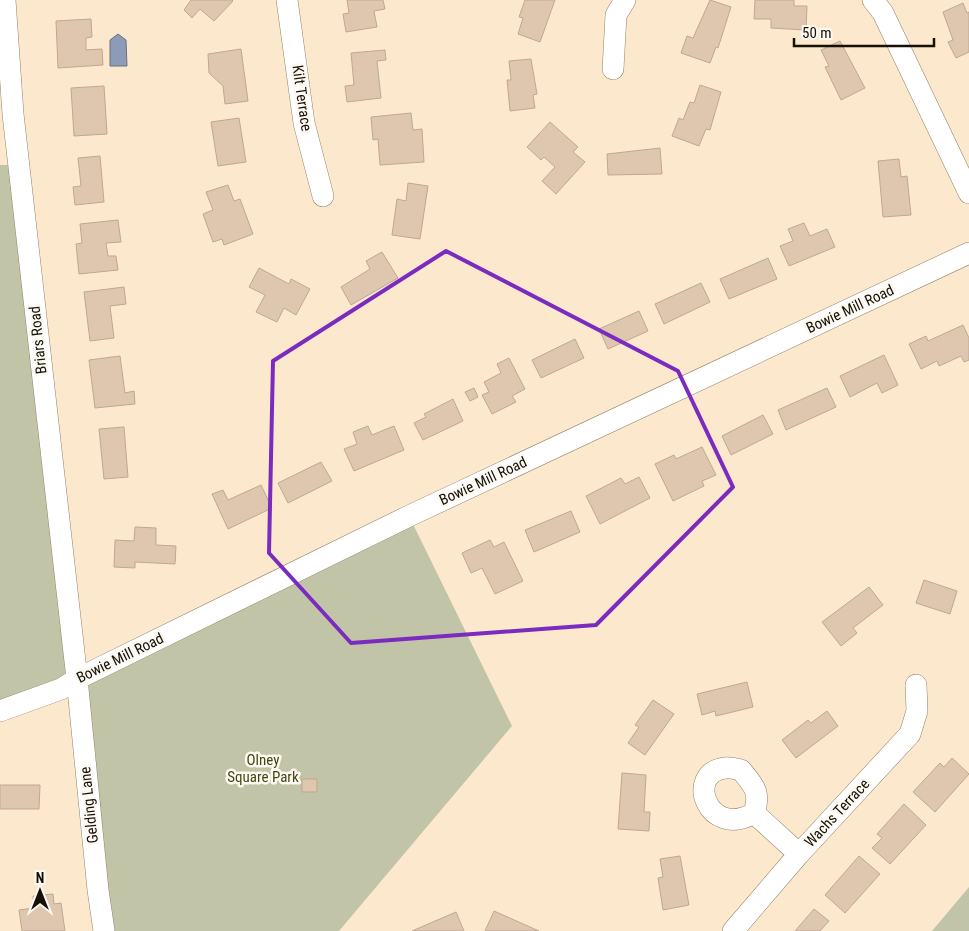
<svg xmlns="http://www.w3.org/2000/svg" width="969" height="931" font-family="'Roboto Condensed',sans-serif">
	<rect width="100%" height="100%" fill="#fce9cd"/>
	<path fill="#c2c4a8" d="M0,165H18L77,679L409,516L512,726L339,931H104L77,679L0,711Z
		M969,887V931H932Z"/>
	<path fill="#8d9bb6" stroke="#697182" d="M118,34L126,40L127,66H110V40Z"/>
	<path fill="#dfc6af" stroke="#bfa791" d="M191,0H232L233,1L214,21L200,9L192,18L184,10Z
		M347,0H383L385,9L374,11L377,27L346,32L343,14L349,13Z
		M525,0H555L540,42L518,34L523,18L519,17Z
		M710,0L731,7L718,48L716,47L710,63L681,53L687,36L693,38Z
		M755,0H794V6H807L806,30L771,28V19H754Z
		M963,3L967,13L969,12V52L956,58L948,42L953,40L943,12Z
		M91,19L92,37L86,38V50L102,49L103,65L58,68L56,21Z
		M840,41L865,88L841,100L825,67L829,66L821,50Z
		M241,49L248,101L225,104L223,86L209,73L208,54Z
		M385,50L386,60L377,61L381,98L347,102L345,86L354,85L351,53Z
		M531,59L537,94L533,95L535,108L510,111L507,80H511L509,61Z
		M700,85L721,92L710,130L706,129L699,146L672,136L679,118L683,120L690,102L694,103Z
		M104,86L107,134L74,136L71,88Z
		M411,113L413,130L422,129L424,162L380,165L378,139L373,140L371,117Z
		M239,118L246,162L218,166L211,122Z
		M550,122L578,147L573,152L585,162L556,194L542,181L555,167L544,157L541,160L527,147Z
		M660,148L662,174L608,175L607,154Z
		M100,156L104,202L75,205L73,187L81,186L78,158Z
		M899,159L901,177L907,176L911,215L883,217L878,161Z
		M408,183L428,186L420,239L392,235L397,199L406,201Z
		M228,185L234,201L240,199L253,234L224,245L222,239L213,242L203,214L213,210L206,192Z
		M118,220L121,242L106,243L108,256H116L118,270L79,274L76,244L82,243L80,224Z
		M804,223L810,236L827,229L835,247L789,266L780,246L793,241L788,229Z
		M382,252L398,278L351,305L341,287L370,269L366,261Z
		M768,258L777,279L729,299L720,279Z
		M259,268L289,284L291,279L310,289L296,315L284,308L277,322L256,312L265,295L249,287Z
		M701,283L710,302L664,324L655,304Z
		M124,287L126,304L110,306L114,338L90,341L84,292Z
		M639,311L648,331L608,349L599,329Z
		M963,325L969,338V360L964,362L961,356L939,366L937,361L921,369L909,344L926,336L928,341Z
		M575,339L584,358L541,378L532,360Z
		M884,355L898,385L882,393L877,383L850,397L840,376Z
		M120,356L125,393L134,391L135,404L95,408L89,360Z
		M509,358L525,389L512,396L516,402L492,414L482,395L489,392L484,382L501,373L497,364Z
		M474,388L478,397L470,401L465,392Z
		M827,388L836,407L786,430L778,410Z
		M453,399L463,421L423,440L414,423L426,417L424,414Z
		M763,415L773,434L731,455L722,436Z
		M368,426L372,435L394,426L404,450L354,471L344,449L357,444L353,432Z
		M124,427L128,477L104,479L99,429Z
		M702,447L716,475L702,481L704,486L673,501L655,464L674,455L676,459Z
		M321,462L332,481L288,503L278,483Z
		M639,477L650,498L600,524L586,496L621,478L625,484Z
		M261,485L272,508L228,529L212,494L223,490L228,500Z
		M571,511L580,532L534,552L525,530Z
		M135,527L156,528V545L176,546L175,564L135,562V568L114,567L115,540L134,541Z
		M490,540L494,547L504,542L523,581L495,594L482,568L471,573L462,553Z
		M924,580L957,591L950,614L916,603Z
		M869,587L883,605L853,628L857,633L841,646L822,622Z
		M747,682L753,707L716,716L715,711L702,715L697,694Z
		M653,700L674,714L645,755L628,743L639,727L635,725Z
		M827,711L838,726L796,758L782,740L808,720L811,723Z
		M952,758L969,774L935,812L913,792L940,763L944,767Z
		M622,773L646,775L644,812H650L649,831L618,829Z
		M302,779H317V792H302Z
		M0,785H40L39,809H0Z
		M904,804L926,825L890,864L872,848L882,838L877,834Z
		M680,856L689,905L663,910L658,878L663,877L660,859Z
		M859,856L880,874L845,913L825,895Z
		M53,894L54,904L61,903L65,931H22L19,910L34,908L33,896Z
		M814,909L829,921L820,931H795Z
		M494,911L539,931H485Z
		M456,912L464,931H412Z"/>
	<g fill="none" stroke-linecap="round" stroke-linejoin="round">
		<defs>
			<path id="minor" d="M5,0L13,114L77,679L98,890L104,931
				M287,0L304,123L323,196
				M873,0L883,13L969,193
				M613,69L616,15L625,0
				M0,711L61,689L77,679L409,516L969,253
				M754,813C708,840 684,773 725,768C729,767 736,769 741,770C754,786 761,792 754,813L799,854
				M733,931L799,854L910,734L917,711L916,685"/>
		</defs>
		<use href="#minor" stroke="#938268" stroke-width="22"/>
		<use href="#minor" stroke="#fff" stroke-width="21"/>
	</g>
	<path fill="none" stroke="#7b2cbf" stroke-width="4" stroke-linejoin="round" d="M446,251L678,371L733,487L596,625L351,643L269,553L273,361Z"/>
	<g text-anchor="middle" stroke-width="5" stroke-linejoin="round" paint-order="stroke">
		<g font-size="15" fill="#161007" stroke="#fcf9f3">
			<text transform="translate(302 98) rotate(82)" y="5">Kilt Terrace</text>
			<text transform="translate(850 309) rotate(-25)" y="5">Bowie Mill Road</text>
			<text transform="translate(38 340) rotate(-96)" y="5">Briars Road</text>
			<text transform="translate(483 481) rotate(-25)" y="5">Bowie Mill Road</text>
			<text transform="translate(120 658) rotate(-26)" y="5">Bowie Mill Road</text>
			<text transform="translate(89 805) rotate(-96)" y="5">Gelding Lane</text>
			<text transform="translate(837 813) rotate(-47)" y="5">Wachs Terrace</text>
		</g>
		<g font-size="15" fill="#444611" stroke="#fcf9f3">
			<text x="263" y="765">Olney<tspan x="263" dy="17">Square Park</tspan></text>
		</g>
	</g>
	<g transform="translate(40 891)" stroke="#fcf9f3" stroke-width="4" paint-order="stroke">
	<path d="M0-4L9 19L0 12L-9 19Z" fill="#161007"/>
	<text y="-8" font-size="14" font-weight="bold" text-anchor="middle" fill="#161007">N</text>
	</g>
	<path d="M794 38v8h140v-8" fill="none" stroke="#161007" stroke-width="2.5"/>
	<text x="802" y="38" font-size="15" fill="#161007" stroke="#fcf9f3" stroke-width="4" paint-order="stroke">50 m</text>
</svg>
